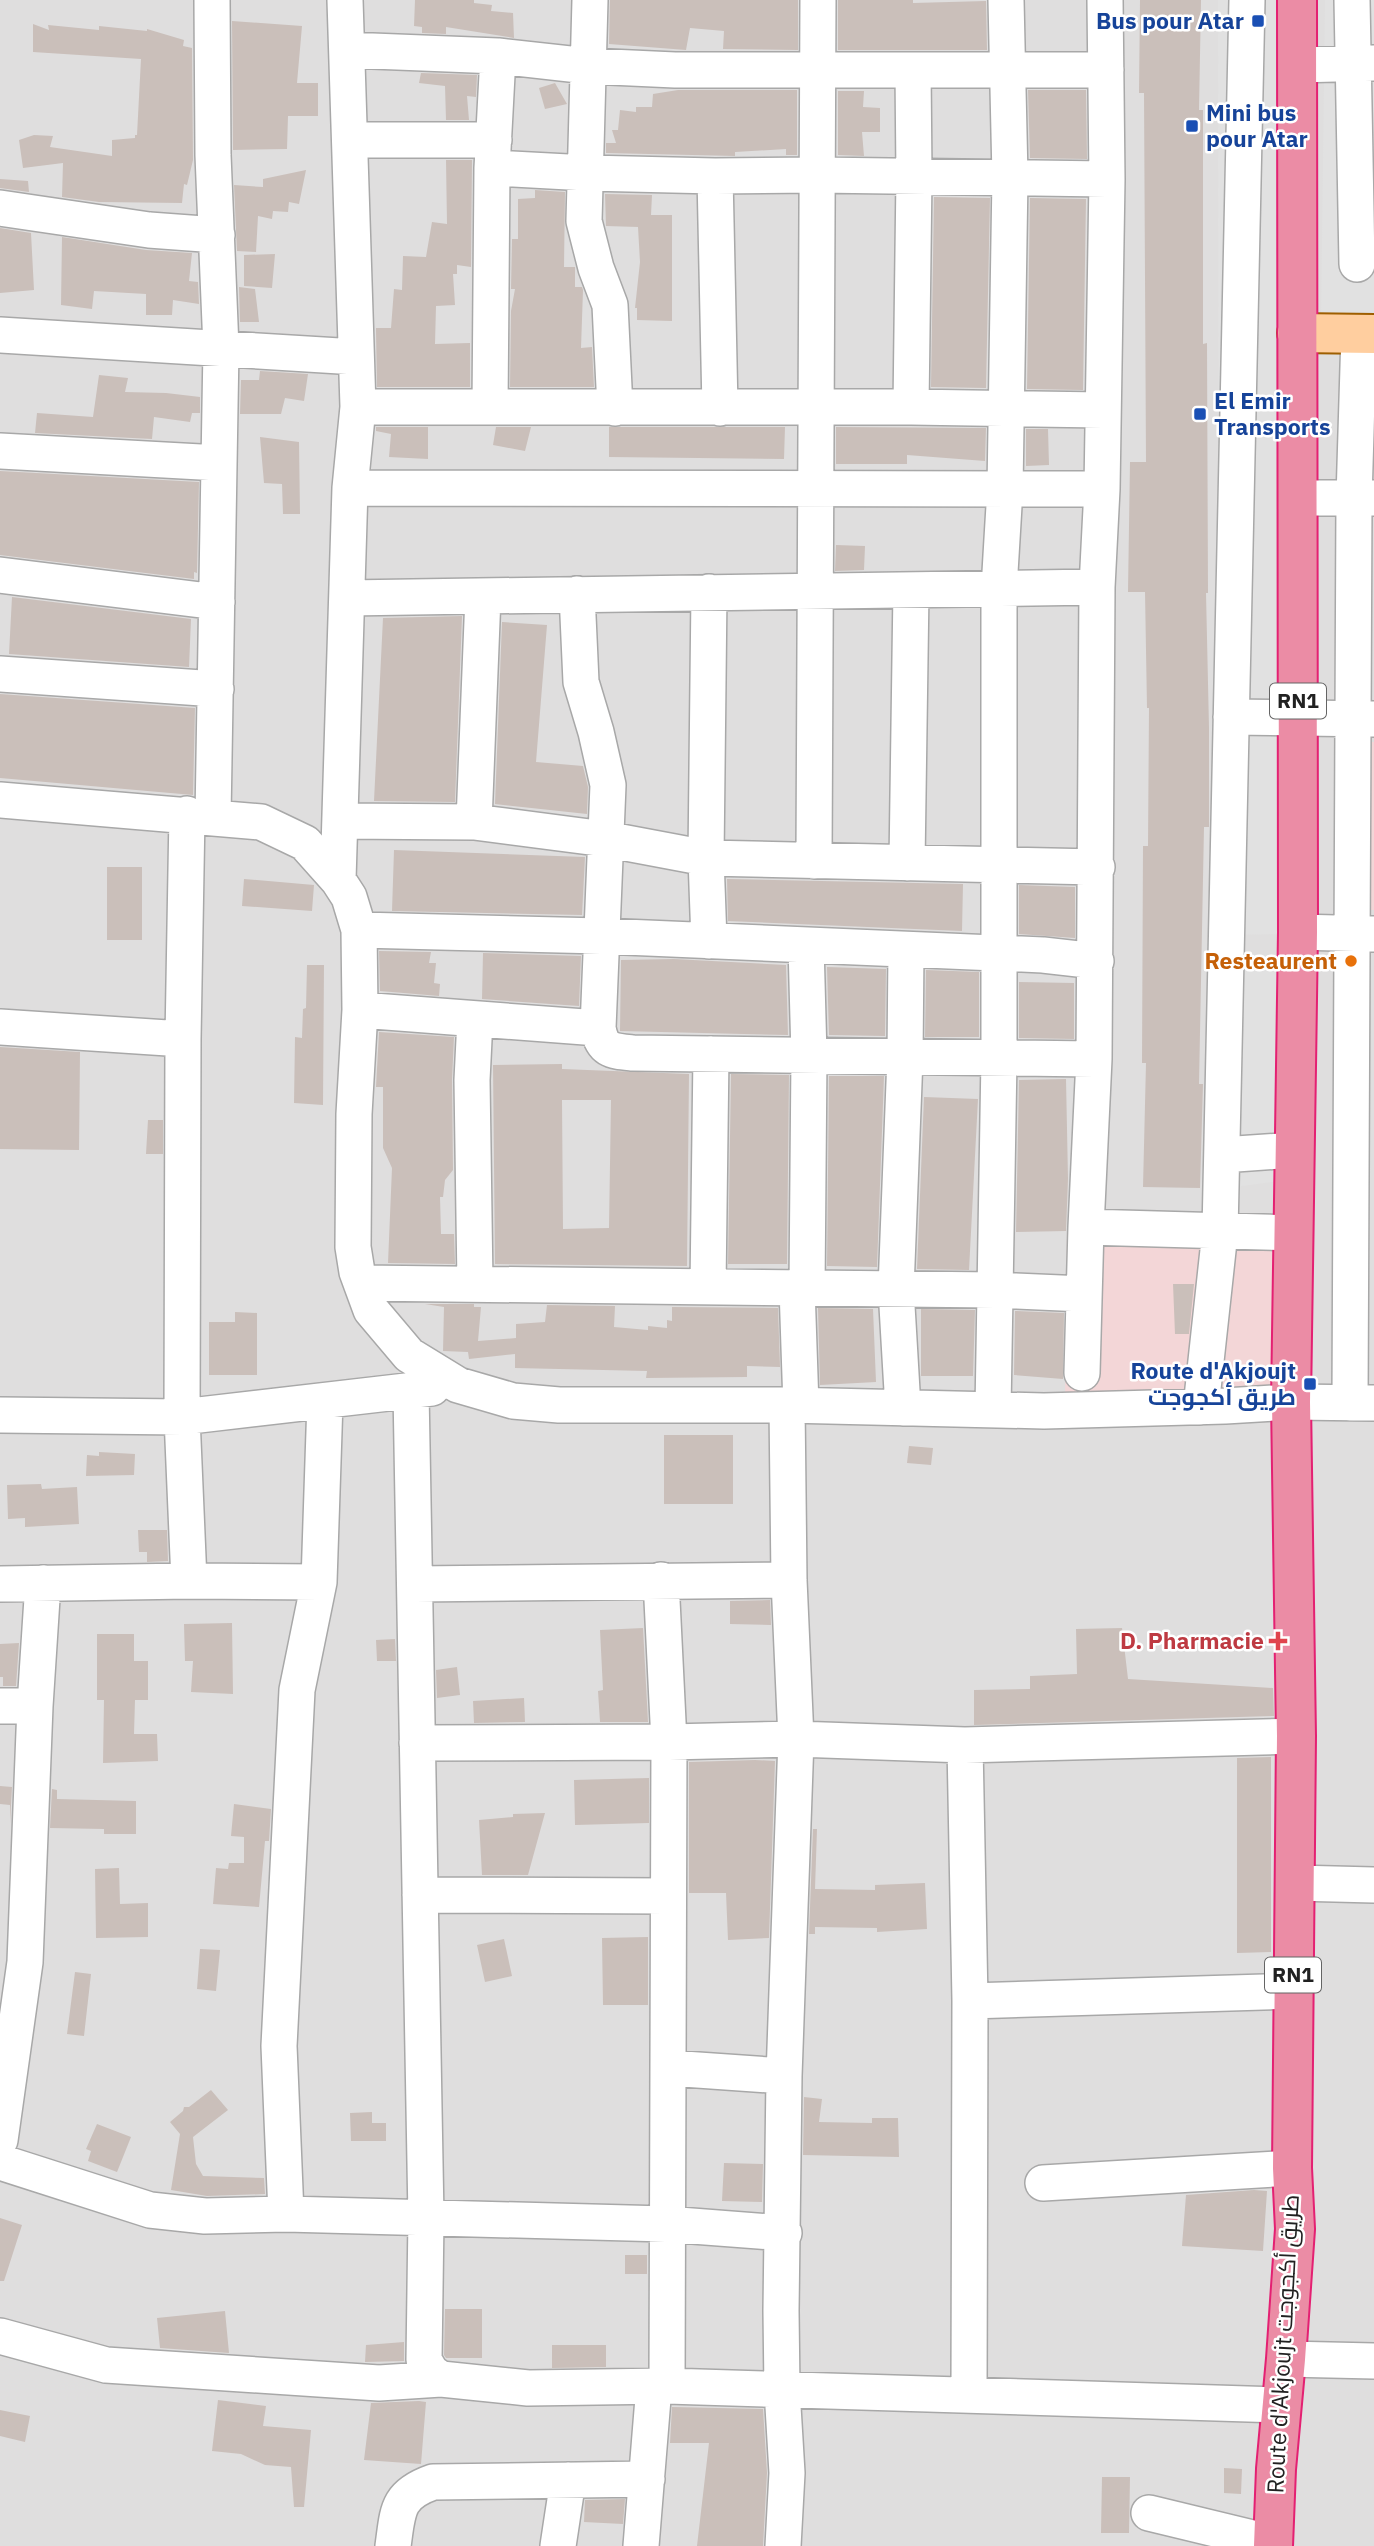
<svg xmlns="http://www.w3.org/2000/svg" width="1374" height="2546" font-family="'IBM Plex Sans',Cairo,sans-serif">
	<rect width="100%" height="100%" fill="#f2ede7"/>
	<path fill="#dfdede" d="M0,0H1374V2546H0Z"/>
	<path fill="#f3d6d7" d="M1368,742H1374V910H1367Z
		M1067,1231L1281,1238V1394L1065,1399Z"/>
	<path fill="#e1e1e1" d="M1218,0H1290V934L1219,935Z
		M1325,0H1374V319L1321,320Z
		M1286,954L1287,1180L1220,1189V958Z"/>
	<path fill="#cabfba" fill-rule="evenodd" d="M415,0H474V3L492,5L491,11L513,13L514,38L446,27V34L422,33V27L414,26Z
		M610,0H798V50L723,49L724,31L690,28L686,50L609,44Z
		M838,0H913V3L986,1L987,50H838Z
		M1140,0H1201L1199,110H1203V344L1207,343L1208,593H1206L1209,728V827H1204L1199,1084H1203L1200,1188L1143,1187L1146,1063H1142L1143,846H1148L1149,708H1147L1145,592H1128L1130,462H1146L1144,93H1139Z
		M232,21L302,26L297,83H318V116H288L287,149L233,150Z
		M33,24L49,30L48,25L99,30V26L147,31V29L184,40L183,46L192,48L193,160L187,185L184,184L182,203L99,202L62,197L63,163L23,168L19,140L34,135L53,136L50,147L112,156V140L135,138V135H137L141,59L33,52Z
		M421,73L477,75L476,97L467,96L469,120H446L445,86L419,83Z
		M555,83L567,104L545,109L539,88Z
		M678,90H797V155H786V149L735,152V156L606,153V143H616L612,130H618L620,110L636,112V107H652L653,94Z
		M1028,90H1086L1087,159L1030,158Z
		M838,91H864L863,107L880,108V132H862L864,156L838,155Z
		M446,160H472L471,267L457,265V274H453L455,305L436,306L435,344L470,343V387H377L376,331V328H391L394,289L402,290L403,256L426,257L432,222L447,224Z
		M306,170L299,204L289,202L288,212L273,211L272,219L258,216L256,252L237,251L234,185L263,187V179Z
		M0,179L28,181L29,192L0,188Z
		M535,190L565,192L564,267H575V287H582L583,290L581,348L592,347L594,387H510L511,311L515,289H511L512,239H518V199L535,198Z
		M605,194L652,195L651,215H672V321L637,320V308H635L640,262L638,227L606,226Z
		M934,197L990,198L986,388L931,387Z
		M1030,198L1086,199L1083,390L1027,389Z
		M0,228L31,233L34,290L0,293Z
		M62,237L146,250L192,253L189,281L198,282L199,304L173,300L172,315H146V294L94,291L92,309L61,305Z
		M275,254L272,288L244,286V255Z
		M239,287L255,289L259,322H240Z
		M260,371L308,374L304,401L285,398L281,414H240L241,380H259Z
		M99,375L128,378L125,392L166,393L200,397V413H192L190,422L154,417L152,439L35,433L37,413L93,417Z
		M376,427H428V459L389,457L391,434L376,431Z
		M496,427H531L525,451L493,445Z
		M609,427H785L784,459L609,457Z
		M836,427L986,428L985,461L907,455V464H836Z
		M1026,429H1048L1049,465L1026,466Z
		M260,437L299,442L300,514H283L282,484L264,483Z
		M0,471L199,482L197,573L194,572V579L0,555Z
		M836,545L865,546L864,570L835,571Z
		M12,597L191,619L189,667L9,654Z
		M462,616L455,802L374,801L383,618Z
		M502,622L547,625L536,762L583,766L588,787L587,814L495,804Z
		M0,694L195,708L193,795L0,778Z
		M394,850L585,857L582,915L392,911Z
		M107,867H142V940H107Z
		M244,879L314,885L312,911L242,906Z
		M727,879L963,884L962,931L728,921Z
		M1019,885L1075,887V938L1019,934Z
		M379,951L431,952L429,963H436L434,983L440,984L439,996L380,991Z
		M483,953L581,956L579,1006L482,999Z
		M674,959L786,965L788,1035L620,1031L621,960Z
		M307,965H324L323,1105L294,1103L295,1037L302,1038L303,1009L306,1008Z
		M827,967L886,969L885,1036L829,1035Z
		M926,970L979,972V1037H925Z
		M1019,982L1074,983V1039L1019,1038Z
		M379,1032L454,1037L452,1080L453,1170L445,1180L443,1197H440L441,1234H454L455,1264L388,1263L392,1168L383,1148V1087H376Z
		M0,1047L80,1052L79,1150L0,1149Z
		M562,1064V1069L689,1074L687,1266L495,1264L493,1065ZM562,1100H611L609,1228L563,1229Z
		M731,1074L789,1075L787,1264H728Z
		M829,1076H884L877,1267L827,1266Z
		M1066,1079L1068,1179L1066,1231L1016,1232L1019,1080Z
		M924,1097L978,1099L969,1270L917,1269Z
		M148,1120H163V1154H146Z
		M1173,1284H1194L1189,1334H1175Z
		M425,1304H474V1307H481L478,1341L516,1338V1324L545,1322L547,1305L615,1306L614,1327L648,1330V1326L667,1328V1320L672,1321V1307L778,1308L780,1367L747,1366V1377L646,1378L647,1371L515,1368V1354L469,1359L468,1352L443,1351L444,1307Z
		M818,1308L873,1309L876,1382L820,1385Z
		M921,1309L975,1310L973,1376H921Z
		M1015,1311L1064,1313L1063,1379L1014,1375Z
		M235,1312L257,1313V1375H209V1322H235Z
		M664,1435H733V1504H664Z
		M909,1446L933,1448L931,1465L907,1463Z
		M99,1452L135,1454L134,1475L86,1476L87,1455L99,1456Z
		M41,1484L42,1489L77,1487L79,1524L25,1527V1518L8,1519L7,1485Z
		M138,1530H167L168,1561L147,1562V1552H139Z
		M770,1600L771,1625L730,1624V1601Z
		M232,1623L233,1694L191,1692L193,1661H185L184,1624Z
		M643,1628L648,1722H600L598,1691L603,1690L600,1630Z
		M1122,1628L1128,1679L1273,1688L1274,1716L974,1725V1690L1030,1689V1676L1077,1674L1076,1629Z
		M97,1634H134V1661H148V1700H135L134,1734H157L158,1761L103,1763L104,1700H97Z
		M395,1639L396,1661H377L376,1640Z
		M19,1643L16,1686H3V1677H0V1644Z
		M457,1667L460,1695L437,1698L436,1670Z
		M524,1698L525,1722L474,1723L473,1701Z
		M1271,1757V1952L1237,1953V1758Z
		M755,1760L775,1761L769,1938L728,1940L726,1893H689V1762Z
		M649,1778V1823L575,1825L574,1780Z
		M0,1786L12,1787L10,1823V1805L0,1804Z
		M52,1789L57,1790V1799L136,1801V1834H104V1829L50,1828Z
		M234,1804L271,1809L269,1841H265L259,1907L213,1904L216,1868L228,1869L229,1863H244V1837L231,1836Z
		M545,1813L528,1875H482L479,1820L513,1817V1814Z
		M813,1829H817L815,1889L875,1890V1885L925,1883L927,1929L877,1932V1928L815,1927V1934H809Z
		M119,1868L120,1904L148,1903V1937L96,1938L95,1869Z
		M648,1937V2005H603L602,1938Z
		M504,1939L512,1976L485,1982L477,1945Z
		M200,1949L220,1950L216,1991L197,1989Z
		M75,1972L91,1974L84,2036L67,2034Z
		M211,2090L228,2110L193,2137L196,2164L203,2176L264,2178L265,2194L207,2196L171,2190L180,2134L170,2122L183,2111L184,2107H189Z
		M804,2097L822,2099L819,2122L872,2123V2118H898L899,2157L803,2155Z
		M372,2112V2123H386V2141H351L350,2113Z
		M97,2124L131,2137L117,2172L88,2161L91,2151L86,2149Z
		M724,2163L763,2164L762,2202L722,2201Z
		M1254,2190L1267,2191L1263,2251L1182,2246L1186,2195Z
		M0,2218L22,2225L4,2281H0Z
		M625,2255H647V2274H625Z
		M445,2309H482V2358H446L444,2355Z
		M225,2311L229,2353L160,2348L157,2318Z
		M404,2342V2361L365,2362L366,2345Z
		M552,2345H606V2367L552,2368Z
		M218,2400L266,2406L263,2426L311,2430L304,2507H294L291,2467L265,2465L241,2454L212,2451Z
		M419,2401L426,2402L421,2464L364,2460L371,2403Z
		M672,2407L763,2409L767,2473L763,2546H697L709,2443H670Z
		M0,2410L30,2416L25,2442L0,2436Z
		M1224,2468L1242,2469L1241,2494L1224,2493Z
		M1102,2477H1130L1129,2533H1101Z
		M625,2499L623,2524L584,2522L585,2500Z"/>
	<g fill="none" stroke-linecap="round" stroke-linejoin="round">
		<defs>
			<path id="minor" d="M212,0L213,155L221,348L213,817
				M590,0L584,221L596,268L610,305L615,408
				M1352,0L1357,264
				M347,50L498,56L588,66L675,70H1106
				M1297,65L1374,63
				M350,140H494
				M492,168L587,173L715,176L817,175L1107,179
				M715,176L720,408
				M0,208L149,230L217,235
				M0,335L356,357
				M358,407H911L1103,410
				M490,407L492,168L498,56
				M911,407L914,176L913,70
				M0,451L219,463
				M350,488L1102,489
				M1297,498H1374
				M0,575L217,602
				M577,594L581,682L596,732L608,785L598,1028C602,1051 612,1051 633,1053L1094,1059
				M347,598L1097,587
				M0,674L216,689
				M1231,717L1374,719
				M0,800L261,822L305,843L338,880L349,897L359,930L360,1010L354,1114L353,1247L357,1272L371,1310L409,1355L458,1385L513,1401L559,1405H787L1044,1411L1225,1406L1291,1402L1374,1403
				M340,821L474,822L605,839L706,858L1097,867
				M474,822L483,596
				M814,861L818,0
				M907,863L911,590
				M338,880L350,488L358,407L345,0
				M359,930L601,936L1043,955L1096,961
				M1298,932L1374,934
				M709,941L706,858L709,592
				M806,945L809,1056L807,1288
				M360,1010L598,1028
				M475,1019L472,1080L475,1284
				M0,1027L183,1039L187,814
				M183,1039L182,1417L189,1581
				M1222,1155L1295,1150
				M1086,1227L1294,1233
				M361,1283L995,1290L1084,1294
				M708,1287L711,1054
				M797,1288L801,1406
				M1082,1373L1086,1227L1094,1059L1097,587L1102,489L1107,179L1105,0
				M411,1391L426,2218L424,2360L431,2372L441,2379L528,2388L667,2386L1281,2405
				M1350,1403L1354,498L1359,334
				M1201,1407L1220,1232L1247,0
				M903,1408L896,1289L905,1057L906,950
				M993,1410L999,1058V589L1005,489L1010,177L1006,0
				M0,1415L182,1417L432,1388
				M661,1580L669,1742L667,2386
				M0,1584L189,1581L319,1582
				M415,1584L789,1580
				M0,1706H35
				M417,1743L669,1742L796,1739L965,1745L1296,1736
				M965,1745L970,2001L969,2394
				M1295,1883L1374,1885
				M420,1895L667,1896
				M970,2001L1293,1991
				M669,2068L784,2076
				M0,2140L25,1962L35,1706L43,1583
				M0,2162L150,2210L205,2216L286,2214L666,2224L784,2233
				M1043,2183L1292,2168
				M286,2214L279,2046L297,1690L319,1582L325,1401
				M0,2336L106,2365L379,2383L441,2379
				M1286,2359L1374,2361
				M1149,2513L1273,2543
				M393,2546C398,2511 396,2495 433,2482L647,2479
				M558,2546L568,2480
				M641,2546L654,2386
				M783,2546L787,2473L782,2390L781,2311L784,2076L796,1739L789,1580L787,1405"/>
			<path id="major" d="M1297,333L1374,334"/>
			<path id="highway" d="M1273,2546L1276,2469L1286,2359L1295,2229L1292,2168L1296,1736L1291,1402L1298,932L1297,0"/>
		</defs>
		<use href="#minor" stroke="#a8a8a8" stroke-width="38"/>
		<use href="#major" stroke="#9e5e00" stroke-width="42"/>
		<use href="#highway" stroke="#e42072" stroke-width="42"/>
		<use href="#minor" stroke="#fff" stroke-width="35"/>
		<use href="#major" stroke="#ffce9f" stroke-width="38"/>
		<use href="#highway" stroke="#eb8ca5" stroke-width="38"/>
	</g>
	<g fill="#1a4fb4" stroke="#fff" stroke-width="2.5">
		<rect x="1251" y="14" width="14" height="14" rx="3.5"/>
		<rect x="1185" y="119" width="14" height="14" rx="3.5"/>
		<rect x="1193" y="407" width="14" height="14" rx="3.5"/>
		<rect x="1303" y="1377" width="14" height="14" rx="3.5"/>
	</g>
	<circle fill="#e8710a" stroke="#fff" stroke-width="2.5" cx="1351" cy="961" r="7"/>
	<path fill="#e0444e" stroke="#fff" stroke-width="2.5" d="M1274.5 1630.5h7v7h7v7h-7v7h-7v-7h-7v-7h7z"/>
	<g text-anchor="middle" stroke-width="5" stroke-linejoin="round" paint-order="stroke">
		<g fill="#fff" stroke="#646464" stroke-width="2">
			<rect x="1270" y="683.5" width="56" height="35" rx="5"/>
			<rect x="1265" y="1957.5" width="56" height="35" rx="5"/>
		</g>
		<g font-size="21" font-weight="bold" fill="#212121">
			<text x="1298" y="708">RN1</text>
			<text x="1293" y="1982">RN1</text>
		</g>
		<g font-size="23" font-weight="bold" fill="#164399" stroke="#fff" text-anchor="end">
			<text x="1244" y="29">Bus pour Atar</text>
			<text x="1206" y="121" text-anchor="start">Mini bus<tspan x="1206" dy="26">pour Atar</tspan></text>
			<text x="1214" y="409" text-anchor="start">El Emir<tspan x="1214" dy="26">Transports</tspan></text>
			<text x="1296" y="1379">Route d'Akjoujt<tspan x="1296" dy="26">طريق أكجوجت</tspan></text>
		</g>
		<g font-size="23" font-weight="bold" fill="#c56008" stroke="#fff" text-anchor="end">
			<text x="1337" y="969">Resteaurent</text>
		</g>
		<g font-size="23" font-weight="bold" fill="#be3a42" stroke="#fff" text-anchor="end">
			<text x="1264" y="1649">D. Pharmacie</text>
		</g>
		<g font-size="23" fill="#212121" stroke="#fff">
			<text transform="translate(1283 2344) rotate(-87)" y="8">Route d'Akjoujt طريق أكجوجت</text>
		</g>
	</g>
</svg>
